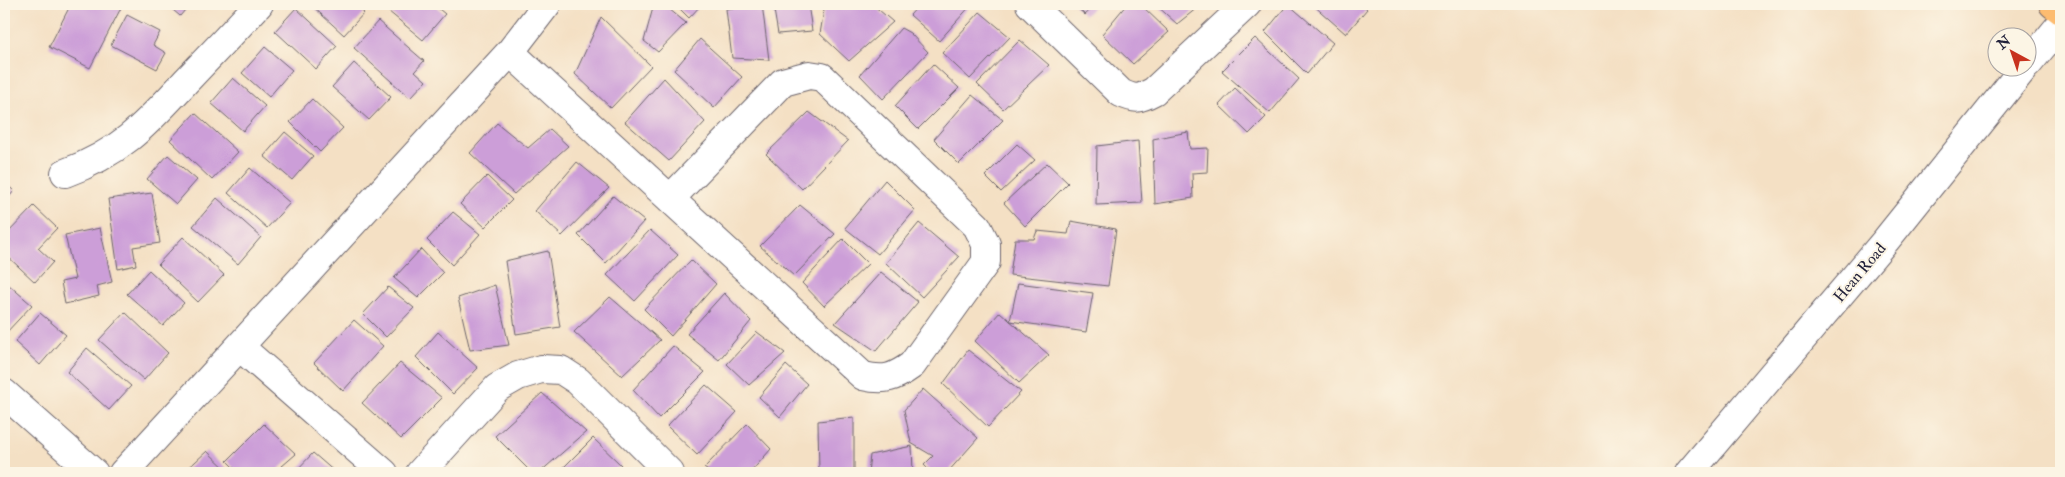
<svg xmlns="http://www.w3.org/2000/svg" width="2065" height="477" font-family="'IM FELL Double Pica',serif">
	<rect width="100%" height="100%" fill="#fcf5e5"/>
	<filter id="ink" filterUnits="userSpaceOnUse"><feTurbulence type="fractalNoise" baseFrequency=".02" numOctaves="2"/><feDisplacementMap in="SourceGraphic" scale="10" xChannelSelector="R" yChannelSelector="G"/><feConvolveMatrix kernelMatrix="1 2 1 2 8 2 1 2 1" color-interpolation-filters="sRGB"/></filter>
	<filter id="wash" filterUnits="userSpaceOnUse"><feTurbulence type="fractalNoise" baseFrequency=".0096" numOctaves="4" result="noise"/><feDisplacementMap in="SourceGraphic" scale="20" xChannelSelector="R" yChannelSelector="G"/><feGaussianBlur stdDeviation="1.12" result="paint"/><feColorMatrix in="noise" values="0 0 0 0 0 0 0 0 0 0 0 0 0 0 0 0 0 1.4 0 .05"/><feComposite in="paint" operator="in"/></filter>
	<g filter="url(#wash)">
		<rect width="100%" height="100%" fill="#f4e0c4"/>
		<g id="blocks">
			<path fill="#cc9ed8" d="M71,4H123L90,68L49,47Z
				M166,4H190L180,16Z
				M310,4H354L364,13L344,35Z
				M394,4H433L445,14L423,40L388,11Z
				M654,4H663L686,23L658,52L644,41Z
				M675,4H702L689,18Z
				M755,4H762L769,60L732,58L726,9Z
				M773,4H808L812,31L778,34Z
				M825,4H872L893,22L849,61L820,34Z
				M920,4H972L939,41L910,15Z
				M1073,4H1097L1085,15Z
				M1127,4H1140L1169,32L1133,64L1102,34Z
				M1155,4H1202L1177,24Z
				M1288,4L1333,43L1307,74L1265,32Z
				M1312,4H1362L1367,9L1346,34Z
				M296,8L337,46L316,69L275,31Z
				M980,12L1010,37L970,79L942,53Z
				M127,15L160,32L153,45L166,53L157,69L111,45Z
				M601,17L651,66L611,108L575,74Z
				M378,21L424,61L415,71L426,81L410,98L354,48Z
				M901,28L910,33L928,52L883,99L860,75Z
				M1255,38L1299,79L1270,113L1222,71Z
				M700,39L742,77L714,108L674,70Z
				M1020,40L1049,65L1003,109L977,84Z
				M265,47L292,70L269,97L242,73Z
				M354,63L391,97L369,120L332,87Z
				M933,64L959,88L918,129L895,106Z
				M233,78L265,106L243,131L211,103Z
				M664,78L705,122L669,161L625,122Z
				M4,85H7L5,116L4,115Z
				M1235,88L1266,117L1249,134L1219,105Z
				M972,95L1003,120L959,164L934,139Z
				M312,99L343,128L320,152L290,122Z
				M809,112L848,141L802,189L766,154Z
				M195,113L238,152L212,180L170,140Z
				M497,123L528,148L550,129L568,146L514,194L470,153Z
				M285,132L313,156L292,180L264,156Z
				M1188,132L1190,149L1208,148L1207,172L1192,173L1193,198L1155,204L1153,139Z
				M1138,141L1142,203L1096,205L1097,146Z
				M1017,144L1035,160L1001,192L985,176Z
				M168,155L197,180L176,204L147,179Z
				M577,162L609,188L562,236L535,211Z
				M1047,163L1068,183L1025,226L1004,203Z
				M250,168L290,203L267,228L228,193Z
				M487,176L512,200L485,227L460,204Z
				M885,180L915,210L878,254L845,228Z
				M4,182L14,191L4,203Z
				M152,193L160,243L133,247L136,265L118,269L108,199Z
				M613,196L644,221L606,263L578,235Z
				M217,198L261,237L238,264L193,226Z
				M800,205L835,234L794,276L760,246Z
				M34,206L57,228L38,248L53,262L35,282L4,253V237Z
				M453,212L480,234L452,265L427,240Z
				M1071,221L1116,229L1108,286L1010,275L1015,239H1034L1037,231L1068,234Z
				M919,223L959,257L922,297L886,263Z
				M100,228L112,282L97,286L99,296L65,304L61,282L75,279L65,235Z
				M650,230L678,255L635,301L607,275Z
				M183,237L224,275L198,302L158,264Z
				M843,239L868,264L824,306L802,283Z
				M421,249L443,273L418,298L394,278Z
				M548,251L560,327L516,334L505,261Z
				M691,260L716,284L671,336L644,309Z
				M149,270L184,303L163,326L127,294Z
				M881,272L918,302L876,351L835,323Z
				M1018,283L1093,293L1086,332L1010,321Z
				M9,285L32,305L5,334L4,291Z
				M495,285L509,345L470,350L458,298Z
				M388,287L414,308L386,337L363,314Z
				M724,293L751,321L719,360L687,334Z
				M610,297L660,340L622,376L574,332Z
				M125,312L168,353L144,380L99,340Z
				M1000,312L1049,355L1019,383L975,341Z
				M40,313L66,335L40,365L15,342Z
				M354,320L383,346L343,391L314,363Z
				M438,332L478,368L453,394L416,357Z
				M757,332L785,353L749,385L727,364Z
				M673,346L705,372L659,418L633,390Z
				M87,348L131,386L109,410L67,372Z
				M968,350L1021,392L988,427L943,384Z
				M400,363L442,398L401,439L362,403Z
				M786,365L807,384L780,417L759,397Z
				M706,385L737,412L697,455L667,426Z
				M923,389L978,438L947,473H932L924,465L933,456L911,443L904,410Z
				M542,393L586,432L539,473H532L495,436Z
				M854,417V473H819L818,421Z
				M264,424L296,454L274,473H239L227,461Z
				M747,424L771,449L750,473H711L704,468Z
				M593,438L621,465L612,473H558Z
				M912,446L913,473H868L870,455Z
				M207,451L230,473H183Z
				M313,453L336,473H294Z"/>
		</g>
	</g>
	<g filter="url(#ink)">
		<use href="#blocks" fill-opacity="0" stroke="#6c646b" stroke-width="1"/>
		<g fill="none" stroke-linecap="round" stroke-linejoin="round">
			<defs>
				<path id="minor" d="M1030,4L1121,93C1136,100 1139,99 1154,91L1247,4
					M510,52L863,376C885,381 894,378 912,365L986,262V244L977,226L822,77L809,75L783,82L670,199
					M2028,64L2061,24
					M65,173C123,152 148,122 188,79C212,54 236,29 259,4
					M240,347L384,473
					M4,393L94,473
					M123,473L510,52L547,4
					M420,473L497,388L518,376L541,369L561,370L578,381L670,473
					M1689,473L1886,240L2024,68"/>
				<path id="major" d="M2053,4L2061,10"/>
			</defs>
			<use href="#minor" stroke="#6c646b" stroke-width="30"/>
			<use href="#major" stroke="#6c646b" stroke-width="30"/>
			<use href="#minor" stroke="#fff" stroke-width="28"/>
			<use href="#major" stroke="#fdbc70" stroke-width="28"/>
		</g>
	</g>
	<g text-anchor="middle" stroke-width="4" stroke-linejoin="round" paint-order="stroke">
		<g font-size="16" fill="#22223b" stroke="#fcf5e5">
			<text transform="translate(1859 272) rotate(-50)" y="6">Hean Road</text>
		</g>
	</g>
	<rect width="2065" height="477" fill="none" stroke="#fcf5e5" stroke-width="20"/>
	<g transform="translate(2012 52) rotate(320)"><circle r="24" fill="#fcf5e5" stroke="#a5a1a1"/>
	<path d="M0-4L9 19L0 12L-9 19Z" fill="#c8321e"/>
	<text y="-8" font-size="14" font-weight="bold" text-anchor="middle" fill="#22223b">N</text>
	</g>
</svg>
